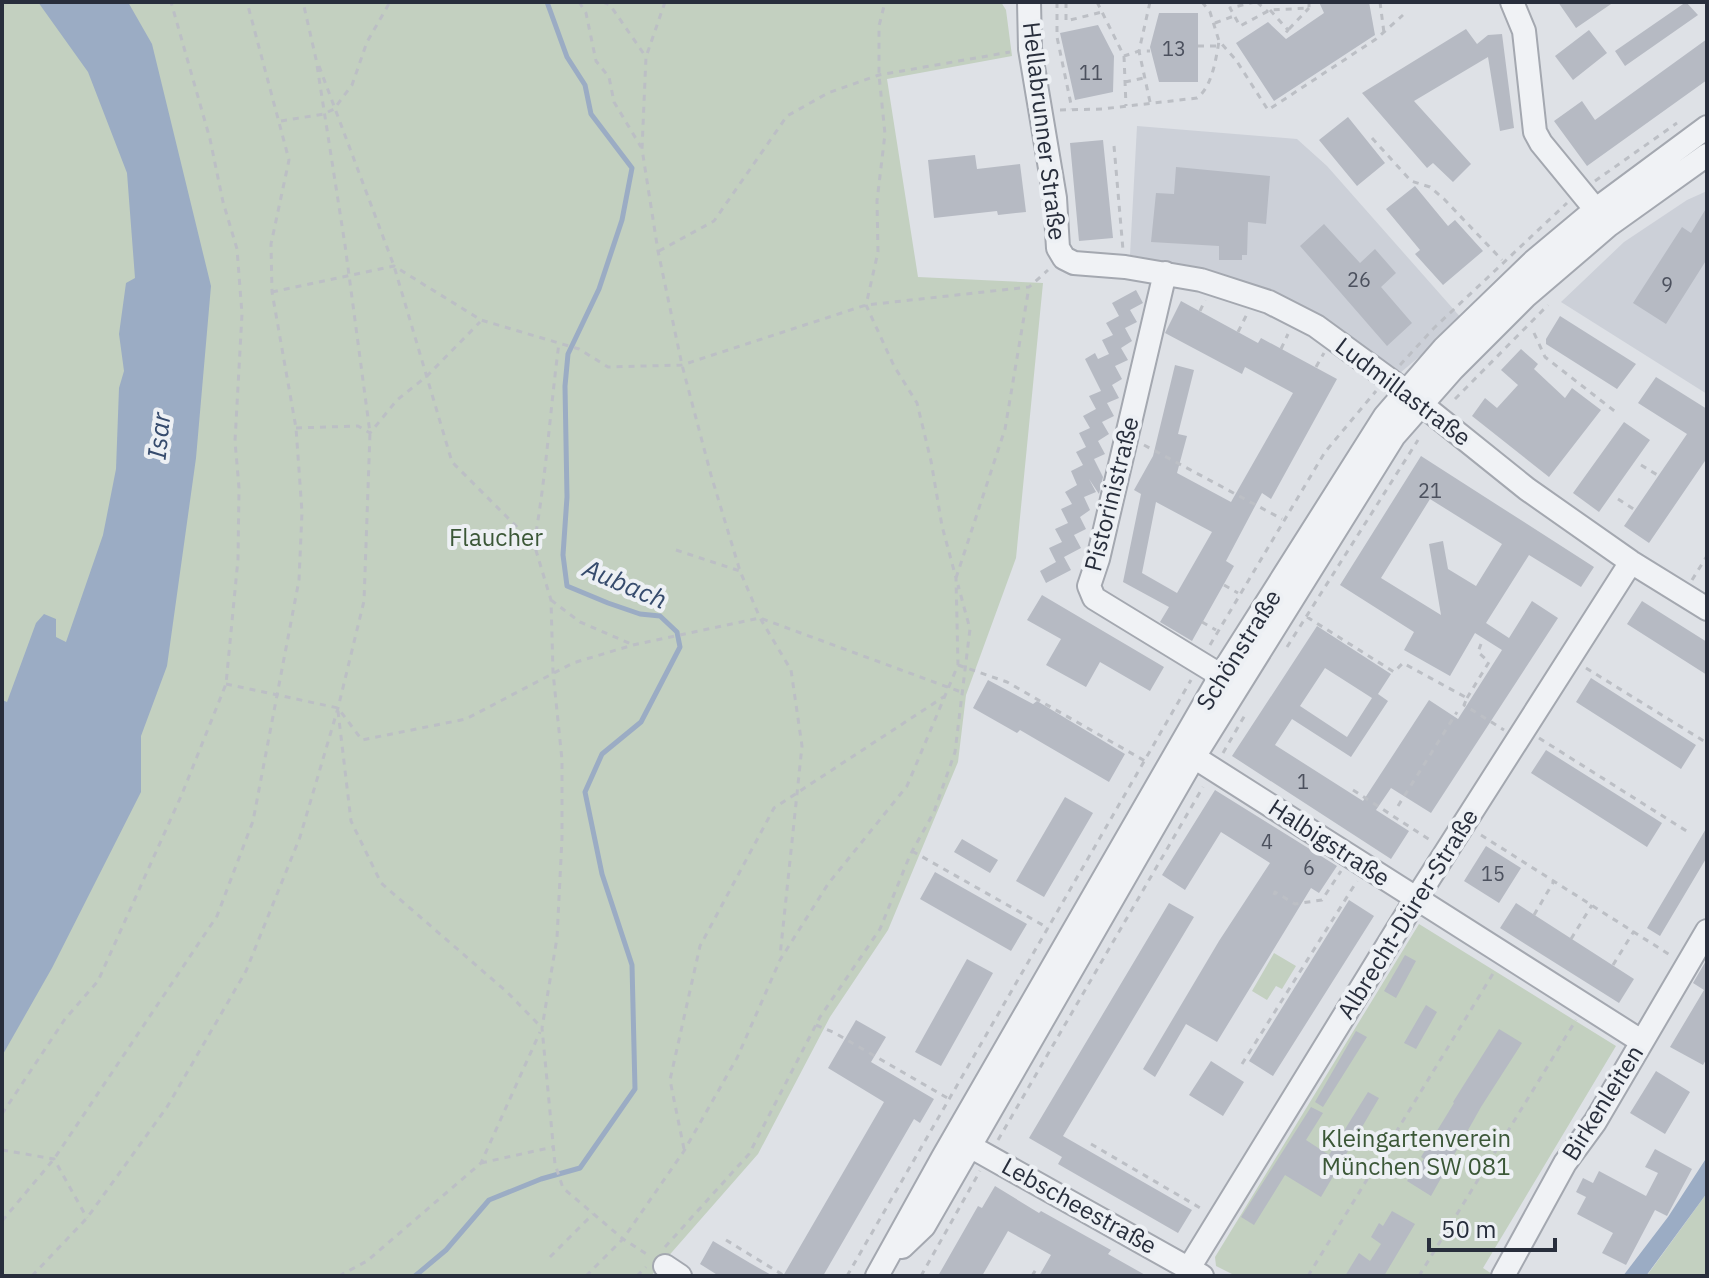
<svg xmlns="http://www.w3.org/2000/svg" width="1709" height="1278" font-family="'IBM Plex Sans',sans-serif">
	<rect width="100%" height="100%" fill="#dee1e6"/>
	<path fill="#ccd0d8" d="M1137,126L1297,139L1327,166L1463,320L1400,373L1320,316L1270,291L1204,269L1130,255Z
		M1707,191V394L1561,302L1624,242L1687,200Z"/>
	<path fill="#c3d0c0" d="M2,2H1001L1006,10L1012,56L887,79L918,277L1043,283L1016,558L966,695L958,762L888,930L830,1017L758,1154L651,1276H2Z
		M1419,924L1616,1046L1483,1268L1495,1276H1236L1216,1266L1215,1257Z
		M1274,953L1296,966L1282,989L1276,986L1267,1000L1252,991Z
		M1707,1193V1276H1646L1648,1274Z"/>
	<path fill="#9bacc4" d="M38,2H128L152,44L211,286L196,458L167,666L141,736V792L52,968L2,1056V700L7,702L36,623L44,614L56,619V637L66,642L103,535L116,469L119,388L124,371L119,334L126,283L135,278L127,173L88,72Z
		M1707,1157V1193L1646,1276H1623L1668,1217Z"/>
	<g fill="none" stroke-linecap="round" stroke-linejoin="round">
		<path stroke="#9bacc4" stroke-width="5" d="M415,1276L446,1250L489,1200L541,1179L580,1168L635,1089L632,965L602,874L585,792L602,754L641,722L680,647L677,632L660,616L640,614L608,603L567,586L563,555L567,497L565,386L568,354L599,289L622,220L632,168L591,114L585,85L567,57L547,2"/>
	</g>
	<path fill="#b6bac3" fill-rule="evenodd" d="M1319,2H1369L1375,35L1274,101L1236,43L1268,22L1286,39L1324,13Z
		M1558,2H1614L1576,28Z
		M1686,2L1698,15L1625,66L1615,51Z
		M1159,13H1198V82H1159L1150,47Z
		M1098,25L1114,56L1113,92L1075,100L1060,33Z
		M1466,29L1477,44L1488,35L1502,34L1514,128L1500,131L1488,57L1414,101L1471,164L1453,182L1433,163L1427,168L1362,93Z
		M1589,30L1607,53L1573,80L1555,56Z
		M1707,39V80L1587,166L1554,121L1582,101L1595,120Z
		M1348,117L1385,163L1357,186L1319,140Z
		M1103,140L1113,238L1079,241L1070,143Z
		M975,155L977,169L1020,164L1026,212L998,215L997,211L934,218L928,160Z
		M1176,167L1270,176L1266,224L1248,222L1247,255H1242V260H1219V246L1151,242L1156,193L1174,194Z
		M1415,186L1448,226L1455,220L1483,251L1443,285L1415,254L1420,250L1386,209Z
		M1707,207V259L1666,324L1633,303L1682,227L1691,233Z
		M1324,224L1360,263L1375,249L1396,273L1381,287L1412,323L1387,346L1300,246Z
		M1136,290L1143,303L1130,310L1137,322L1125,328L1132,341L1121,348L1128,360L1115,366L1122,379L1112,385L1119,398L1107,403L1114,416L1102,422L1109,434L1098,441L1105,454L1094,459L1103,477L1099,494L1089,479L1096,492L1084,497L1090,510L1080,517L1086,529L1074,535L1081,548L1064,557L1071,570L1046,583L1040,571L1056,562L1049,548L1062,542L1055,529L1068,523L1061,509L1072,504L1065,492L1077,485L1071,471L1083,465L1076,452L1086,447L1079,433L1090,428L1083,416L1096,409L1089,396L1101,391L1085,359L1095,353L1098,359L1109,354L1102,340L1113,335L1106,323L1119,316L1112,303Z
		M1181,301L1258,343L1261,338L1337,379L1271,499L1262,493L1226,561L1234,566L1192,641L1160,622L1169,607L1123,582L1141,494L1134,490L1153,456L1175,365L1194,370L1178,434L1187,436L1177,473L1231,502L1293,393L1245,367L1242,374L1165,333ZM1156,502L1212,532L1177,593L1142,573Z
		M1560,316L1636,364L1617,389L1546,344V339Z
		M1521,349L1538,364L1534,369L1565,398L1572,388L1601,410L1549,477L1472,416L1485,398L1497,408L1518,385L1501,370Z
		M1656,377L1707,409V458L1649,543L1624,526L1687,434L1638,403Z
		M1624,422L1650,440L1599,512L1573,493Z
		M1421,456L1594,567L1581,587L1529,555L1486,623L1509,638L1532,601L1558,618L1431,813L1391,788L1376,810L1409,831L1391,859L1232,756L1317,626L1391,674L1378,694L1388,701L1351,757L1292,719L1275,745L1363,801L1429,700L1458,719L1502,650L1475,633L1450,676L1404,650L1414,632L1340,585ZM1430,499L1502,544L1476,586L1448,569L1443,541L1429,544L1441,615L1381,578ZM1325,668L1372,698L1347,737L1300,706Z
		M1042,595L1164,667L1150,691L1100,662L1086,687L1046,665L1061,639L1027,620Z
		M1642,601L1707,642V675L1627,624Z
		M1591,678L1696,745L1681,769L1576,702Z
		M988,680L1033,704L1037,701L1125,754L1109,782L1020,730L1017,733L973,708Z
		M1546,750L1662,823L1647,847L1531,773Z
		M1215,790L1337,866L1319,893L1311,888L1217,1042L1186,1024L1155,1077L1143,1069L1219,941L1270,863L1221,832L1185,890L1162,875Z
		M1065,797L1093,813L1044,897L1016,881Z
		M1707,827V857L1660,936L1647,928Z
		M962,839L998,860L990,873L954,852Z
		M1486,846L1521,868L1499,903L1464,881Z
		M935,872L1027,924L1011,951L920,899Z
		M1349,900L1374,916L1273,1076L1249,1061Z
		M1169,903L1194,917L1063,1136L1192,1210L1178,1233L1058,1164L1062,1157L1029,1138Z
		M1516,903L1634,979L1619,1003L1500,928Z
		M1405,955L1416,961L1396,998L1384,991Z
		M967,959L993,973L941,1066L915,1052Z
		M1707,959V1058L1703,1065L1670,1047L1704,990L1693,983Z
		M1426,1005L1437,1012L1416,1049L1404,1043Z
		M856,1020L886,1037L871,1062L934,1099L920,1123L914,1119L823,1276H783L884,1102L828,1068Z
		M1499,1029L1522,1043L1481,1107L1431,1196L1407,1181L1424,1159L1421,1157L1454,1103L1453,1102Z
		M1356,1031L1367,1037L1323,1107L1315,1102Z
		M1211,1061L1244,1082L1223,1116L1189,1095Z
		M1656,1071L1690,1092L1665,1134L1630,1113Z
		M1368,1092L1379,1098L1321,1197L1285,1175L1254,1225L1241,1217L1311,1107L1323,1113L1306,1140L1329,1155Z
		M1655,1149L1692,1169L1667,1216L1655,1210L1626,1265L1602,1253L1613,1233L1577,1214L1586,1197L1576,1192L1583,1178L1593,1183L1599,1171L1646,1196L1658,1173L1645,1167Z
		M995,1186L1039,1213L1041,1211L1111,1250L1108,1254L1147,1276H1039L1051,1255L1008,1231L982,1276H938L978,1206L982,1208Z
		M1392,1211L1415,1224L1384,1276H1345L1359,1253L1370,1261L1381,1244L1371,1237L1379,1223L1383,1226Z
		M713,1241L750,1263L773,1276H719L700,1264Z"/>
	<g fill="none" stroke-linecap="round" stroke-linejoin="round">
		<defs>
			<path id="minor" d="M1029,2L1030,49L1055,198L1058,248L1064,258L1074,263L1125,267L1201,280L1269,302L1316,326L1405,391L1527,489L1631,562L1707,609
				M1512,2L1524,31L1535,132L1541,143L1605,221
				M1165,273L1098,559L1089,586L1094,598L1233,683
				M1183,750L1641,1041
				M959,1140L1202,1276
				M902,1247L924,1226L1194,757L1394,436L1453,369L1525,297L1609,225L1707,155
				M665,1266L680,1276
				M1189,1268L1416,899L1631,562
				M877,1276L943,1157L1221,675L1385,416L1444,348L1534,261L1595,210L1707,127
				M1503,1276L1565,1163L1595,1122L1707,931"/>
		</defs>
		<use href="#minor" stroke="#a4a8b0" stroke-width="26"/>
		<path stroke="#bcbfc5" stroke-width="3" stroke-dasharray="6 6" stroke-linecap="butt" d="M579,2L586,13L596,61L609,77L614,102L641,147
			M603,2L610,5L646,57
			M665,2L646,57L642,149L658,251L682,365L711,475L740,571L760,618L791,670L802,746L780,956
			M1057,2V37L1072,109
			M1066,2V21L1102,12
			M1097,2L1124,56L1139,51L1150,2
			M1202,2L1210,12L1219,41L1236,60L1268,110L1376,39L1403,15
			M1255,2L1230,8L1240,26L1270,10L1309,8V2
			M1257,2L1268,12
			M1380,2L1384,33
			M1707,5V11
			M1270,10L1288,30L1283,36
			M1215,23L1234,16
			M1289,29L1309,8
			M1198,46H1218
			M1124,56L1126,106
			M319,66L394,266L452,462L534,544L551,600L553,672L562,760V838L557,938L542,1028L555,1164L563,1188L623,1239L648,1255
			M1125,82L1144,78
			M1150,102L1139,51H1150
			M1060,110L1102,109L1197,98C1212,87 1216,59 1219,41
			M281,121L324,114L334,109L352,85L367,42L390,2
			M1372,138L1411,181L1430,187L1444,199L1502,260
			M1114,146L1123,250
			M1595,181L1677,123
			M659,251L714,221L787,116L828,93L879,75L1010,52
			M272,292L394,266L481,320L579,349L608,367L682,365L866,305L1029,287L1048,270
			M1200,311L1205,300
			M1238,332L1247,314
			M1534,333L1545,357L1617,413
			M1281,349L1288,334
			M1400,365L1434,328L1567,203
			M1316,367L1324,353
			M1455,399L1548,305
			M296,428L358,426L370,433L397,400L427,376L480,322
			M1144,445L1282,519
			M1641,465L1659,476
			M1618,499L1635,510
			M534,544C546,478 550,411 559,343
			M676,550L740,571
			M956,578L1005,429L1029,287
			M1692,580L1707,556
			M1224,585L1238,593
			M551,600L580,622L631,644
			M1307,617L1394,672L1403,663L1467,698L1464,705L1504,730
			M1202,622L1216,630
			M1210,645L1325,452L1376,391
			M1287,647L1418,440
			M958,665L1007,682L1145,761
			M1586,668L1707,743
			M226,684L338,708L362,740L466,719L573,663L633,645L760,618L961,692
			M1467,698L1489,662L1478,652L1481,644
			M338,711L351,821L381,883L507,992L542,1028
			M1539,738L1688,832
			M1223,753L1245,715
			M1353,790L1430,840
			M1398,806L1457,712
			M1481,835L1670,955
			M912,851L1048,928
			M1274,895L1275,892L1295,904L1322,900L1341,871
			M1534,915L1554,881
			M1571,939L1592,905
			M1613,965L1634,931
			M816,1025L835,1033L949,1099
			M1242,1064L1357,881
			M2,1114L65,1019L98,981L182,794L226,684L238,559L239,488L235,441L242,314L237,249L223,202L210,139L171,2
			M998,1140L1203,787
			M1091,1144L1202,1209
			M684,1149L670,1080L700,946L774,808L945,696
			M2,1150L54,1159L87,1218
			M481,1163L553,1147
			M2,1221L54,1159L217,916L253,821L299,580L302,512L296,428L272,292L271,244L289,160L247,2
			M726,1240L783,1275
			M665,1247L749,1154L820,1017L880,929L910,855L934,812L955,752L970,629L958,585
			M550,1257L593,1214
			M32,1276L87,1218L167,1107L246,971L300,837L338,708L364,601L370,433L345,245L316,59L303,2
			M339,1276L367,1261L481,1163L540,1032
			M586,1276L623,1239L684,1151L737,1058L780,960L828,884L907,786L958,665L956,578L942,526L931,461L917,403L894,366L866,305L878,252L877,201L885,134L879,75V26L885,2
			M637,1276L646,1267
			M847,1276L1191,680
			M921,1276L980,1171
			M1032,1276L1038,1266
			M1308,1276L1494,972
			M1419,1276L1576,1020"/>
		<use href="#minor" stroke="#f0f2f5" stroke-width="22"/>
	</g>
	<g text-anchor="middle" stroke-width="8" stroke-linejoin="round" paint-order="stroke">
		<g font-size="20" fill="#4c515e">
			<text x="1174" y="56">13</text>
			<text x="1091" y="80">11</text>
			<text x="1359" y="287">26</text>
			<text x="1667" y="292">9</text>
			<text x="1430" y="498">21</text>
			<text x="1303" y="789">1</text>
			<text x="1267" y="849">4</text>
			<text x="1309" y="875">6</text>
			<text x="1493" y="881">15</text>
		</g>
		<g font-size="24" fill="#282e3c" stroke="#edf0f4">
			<text transform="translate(1044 131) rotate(83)" y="8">Hellabrunner Straße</text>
			<text transform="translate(1403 392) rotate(37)" y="8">Ludmillastraße</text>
			<text transform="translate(1112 494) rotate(-76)" y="8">Pistorinistraße</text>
			<text transform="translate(1239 650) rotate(-58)" y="8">Schönstraße</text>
			<text transform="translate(1329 843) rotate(33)" y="8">Halbigstraße</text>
			<text transform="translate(1408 914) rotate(-58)" y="8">Albrecht-Dürer-Straße</text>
			<text transform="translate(1603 1103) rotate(-58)" y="8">Birkenleiten</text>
			<text transform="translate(1079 1206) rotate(29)" y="8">Lebscheestraße</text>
		</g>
		<g font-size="24" fill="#3b5737" stroke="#edf0f4">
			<text x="496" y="546">Flaucher</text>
			<text x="1416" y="1147">Kleingartenverein<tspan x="1416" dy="28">München SW 081</tspan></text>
		</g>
		<g font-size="26" font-style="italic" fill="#364b6d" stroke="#edf0f4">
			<text transform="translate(159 436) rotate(-84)" y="9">Isar</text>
			<text transform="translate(625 584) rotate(23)" y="9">Aubach</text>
		</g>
	</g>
	<rect width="1709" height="1278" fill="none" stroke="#282e3c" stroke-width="8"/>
	<path d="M1429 1238v12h126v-12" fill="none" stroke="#282e3c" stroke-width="4"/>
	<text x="1441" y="1238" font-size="24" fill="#282e3c" stroke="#edf0f4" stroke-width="6" paint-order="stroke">50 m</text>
</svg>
